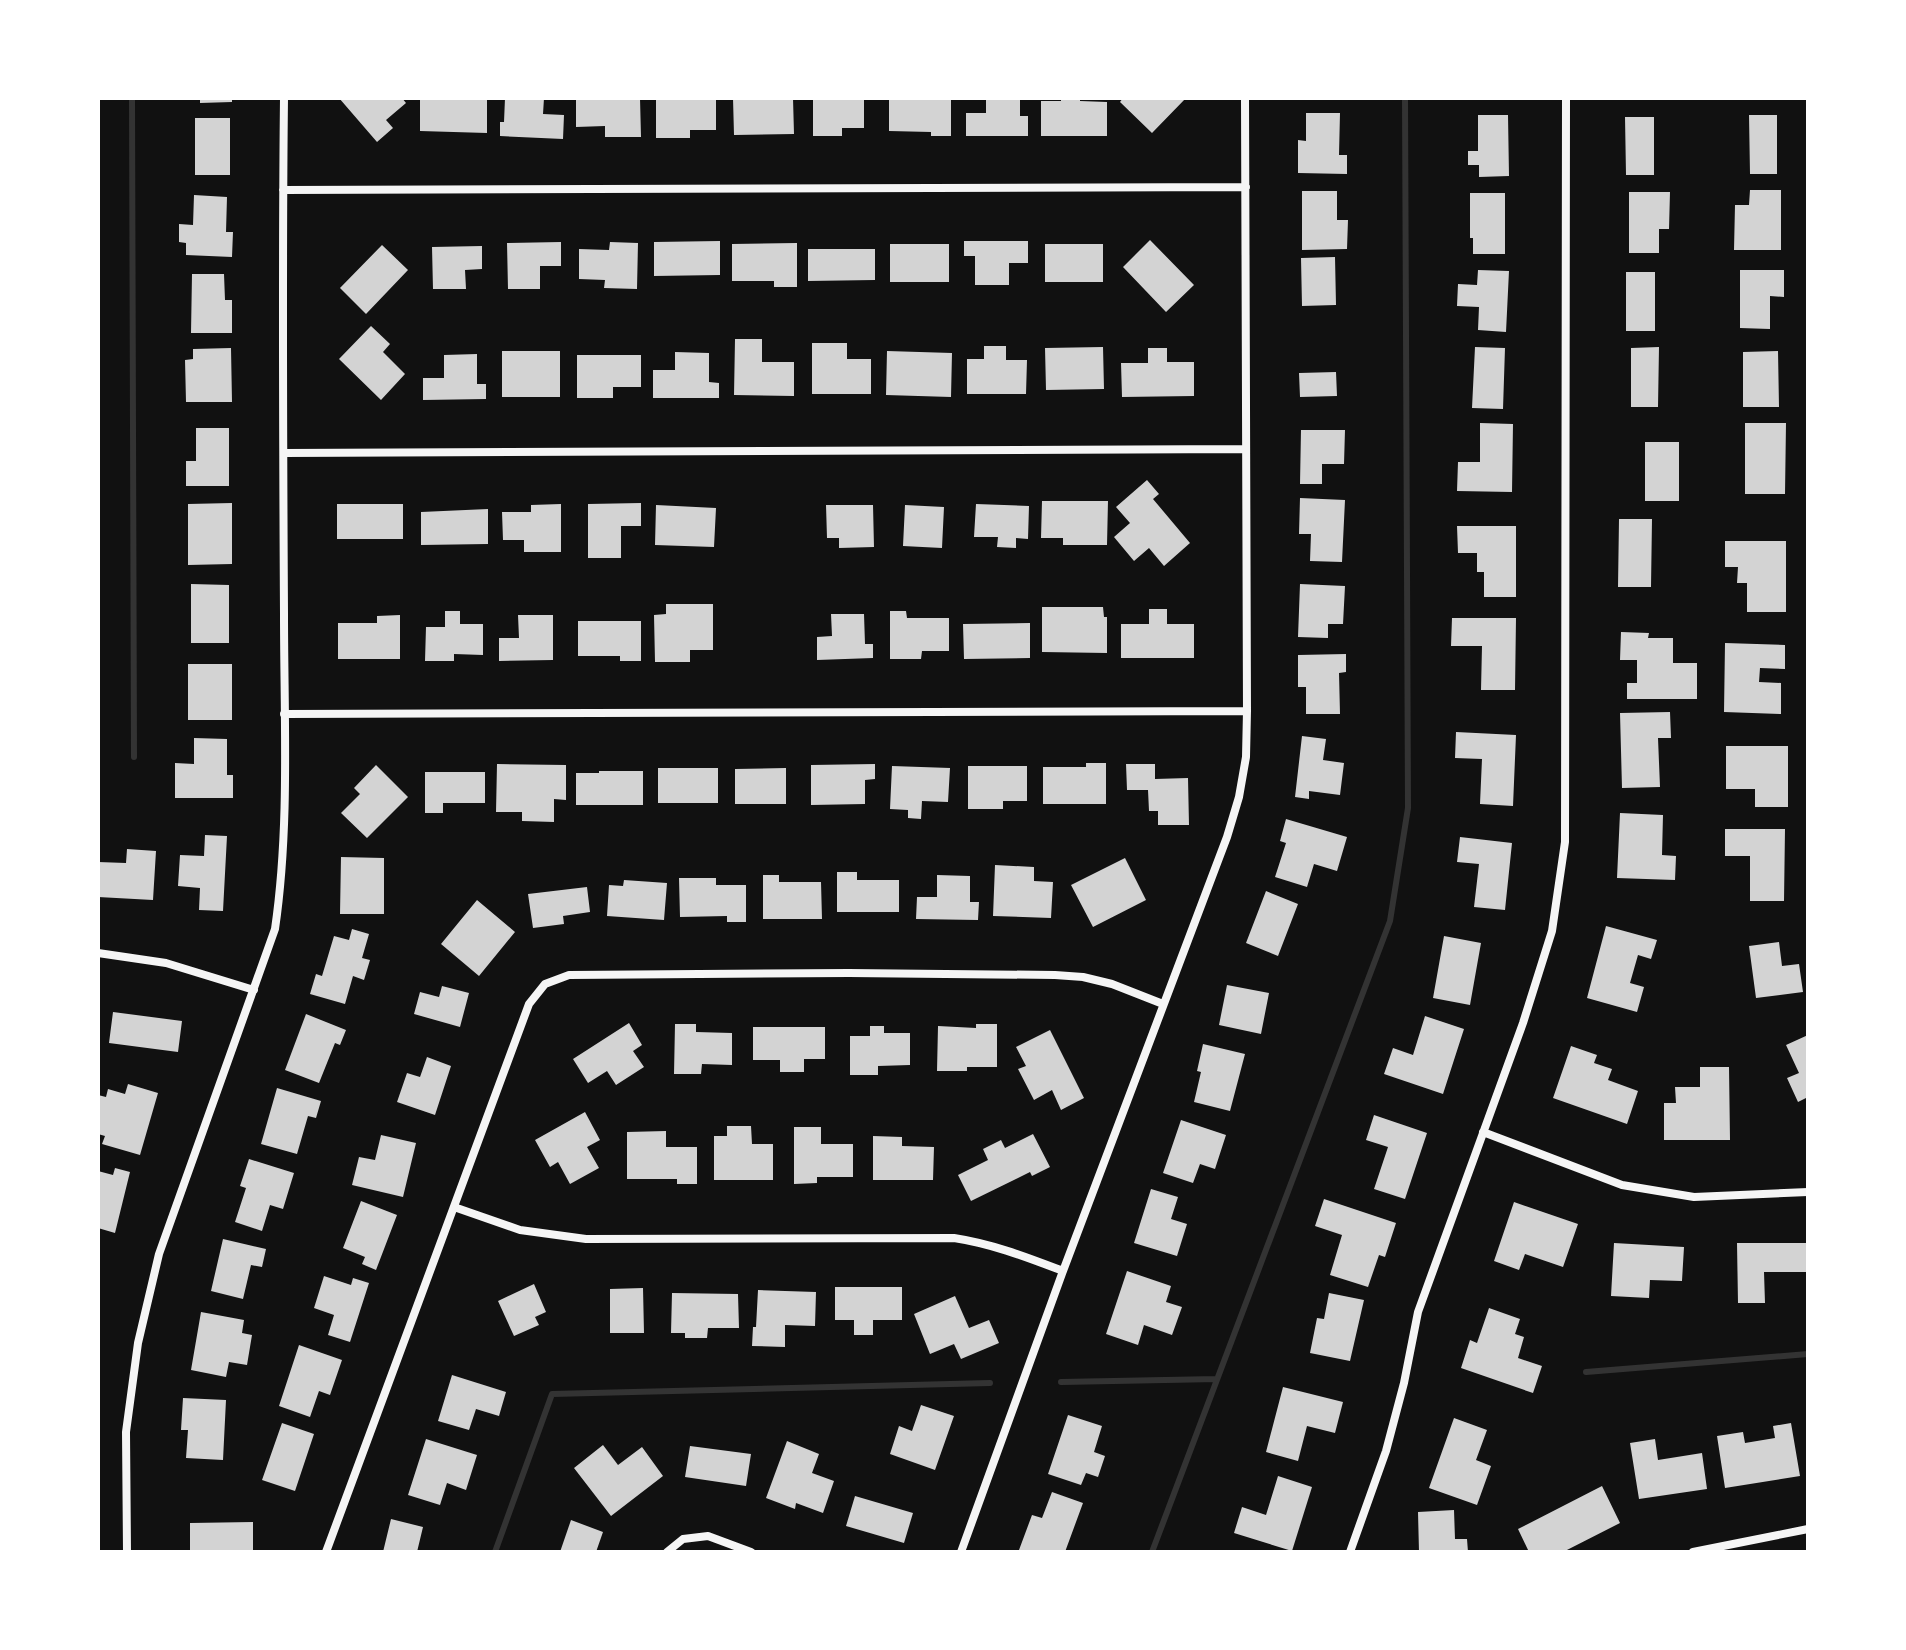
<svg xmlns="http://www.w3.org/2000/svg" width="1906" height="1650" font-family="'Alegreya Sans',sans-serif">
	<rect width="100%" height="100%" fill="#111"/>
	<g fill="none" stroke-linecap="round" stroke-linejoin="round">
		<path stroke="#333" stroke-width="6" d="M132,98L134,757
			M1586,1372L1808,1354
			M1061,1382L1217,1379
			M495,1552L552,1394L990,1383
			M1152,1552L1390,921L1408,808L1405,98"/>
	</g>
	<path fill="#d3d3d3" d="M200,98H232V102L200,103Z
		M339,98H402L406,103L386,120L393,128L377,142Z
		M420,98H487V133L420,131Z
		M505,98H544L543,114L564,115L563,139L500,136V122H504Z
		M576,98H640L641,137H605V126L576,127Z
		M656,98H716V130H690V138H656Z
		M733,98H793L794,134L734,135Z
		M813,98L864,100V128H842V136H813Z
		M889,98L951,99V136H931V132L889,131Z
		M986,98H1020V116H1028V136H966V113H986Z
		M1061,98H1080V101L1107,102V136H1041V101H1061Z
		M1123,98H1186L1152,133L1120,102Z
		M1306,113H1340L1339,155H1347V174L1298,173V140L1306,141Z
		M1478,115H1508L1509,176L1479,177V165H1468V151H1478Z
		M1749,115H1777V174H1750Z
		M1625,117H1654V175H1626Z
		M195,118H230V175H195Z
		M1750,190H1781V250H1734L1735,205H1749Z
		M1302,191H1337V220H1348L1347,249L1302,250Z
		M1629,192H1670L1669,229H1659V253H1629Z
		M1470,193H1505V254H1473V238H1470Z
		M194,195L227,197L226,232H233L232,257L186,255V243L179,242V224L193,225Z
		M1150,240L1194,285L1166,312L1123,267Z
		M720,241V275L654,276V242Z
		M964,241H1028V263H1009V285H975V256H964Z
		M561,242V266H540V289H508L507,243Z
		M610,242L638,243L637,289L604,288L605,280L579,279V249L609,250Z
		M797,243V287H774V281H732V244Z
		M890,244H949V282H890Z
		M1045,244H1103V282H1045Z
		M382,245L408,270L366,314L340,288Z
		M482,246V269L465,270L466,289H433L432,247Z
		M808,249H875V280L808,281Z
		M1335,257L1336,305L1302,306L1301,258Z
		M1478,270L1509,271L1506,332L1478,330L1479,307L1457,306L1458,284L1477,285Z
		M1740,270H1784V297L1770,296V329L1740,328Z
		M1626,272H1655V331H1626Z
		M192,274H224L225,300H232V333H191Z
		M371,326L390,344L383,352L405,374L381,400L339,359Z
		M735,339H762V362H794V396L734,395Z
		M812,343H847V359H871V394H812Z
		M984,346H1006V360H1027L1026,394H967V359H984Z
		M1103,347L1104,389L1046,390L1045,348Z
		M1475,347L1505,348L1503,409L1472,408Z
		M1659,347L1658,407H1631V348Z
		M231,348L232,402H186L185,360L193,359V349Z
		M1148,348H1167V362H1194V396L1122,397L1121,363H1148Z
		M502,351H560V397H502Z
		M887,351L952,353L951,397L886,395Z
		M1778,351L1779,407H1743V352Z
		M675,352L709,353V382L719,383V398H653V370H675Z
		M477,354V384H486V399L423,400V378H444V355Z
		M577,355H641V387H613V398H577Z
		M1336,372L1337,396L1300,397L1299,373Z
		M1480,423L1513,424L1512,492L1457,491L1458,462H1480Z
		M1745,423H1786L1785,494H1745Z
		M196,428H229V486H186V461H196Z
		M1301,430H1345L1344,464H1322V484H1300Z
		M1645,442H1679V501H1645Z
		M1147,480L1159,494L1153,499L1190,543L1164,566L1149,548L1134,561L1114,537L1130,523L1116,507Z
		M1300,498L1345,500L1342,562L1310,561L1311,534H1299Z
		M1042,501H1108L1107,545H1063V538H1041Z
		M232,503V564L188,565V504Z
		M641,503V526H621V558H588V504Z
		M337,504H403V539H337Z
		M561,504V552H524V540H503L502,512H531V505Z
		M976,504L1029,506L1028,539L1016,538V548L997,547L998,537H974Z
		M656,505L716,508L714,547L655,545Z
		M826,505H873L874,547L839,548V538H827Z
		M905,505L944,507L942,548L903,546Z
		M488,509V544L421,545V512Z
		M1619,519H1652L1651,587H1618Z
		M1457,526H1516V597H1484V572H1477V553H1458Z
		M1725,541H1786V612H1747V583H1737L1738,567H1725Z
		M191,584L229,585V643H191Z
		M1300,584L1345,586L1343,624H1328V638L1298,637Z
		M666,604H713V650H690V662H655L654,615L666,614Z
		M1042,607H1103L1104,617H1107V653L1042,652Z
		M1149,609H1167V624H1194V658H1121V624H1149Z
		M445,611H460V624H483V655L454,654V661H425L426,627H445Z
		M890,611H906L907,618H949V651H922L921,659H890Z
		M831,614H864L865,644H873V658L817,660V637L832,636Z
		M400,615V659H338V623H377V616Z
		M518,615H553V660L499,661V638H519Z
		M1452,618H1516L1515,690H1481L1482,646H1451Z
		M578,621H641V661H620V656H578Z
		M1030,623V658L964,659L963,624Z
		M1621,632L1649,633L1648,638H1673V663H1697V699H1627V683H1637V660H1620Z
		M1725,643L1785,645V669L1760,668L1759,682L1781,683V714L1724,712Z
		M1346,654V672L1339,673L1340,714H1306V687H1298V655Z
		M188,664H232V720H188Z
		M1670,712L1671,738H1658L1660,787L1622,788L1620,713Z
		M1456,732L1516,735L1513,806L1480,804L1482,759L1455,758Z
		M1302,736L1326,739L1323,760L1344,763L1340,795L1309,791V799L1295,797Z
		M194,738L227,739V775H233V798H175V763L194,764Z
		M1726,746H1788V807H1755V789H1726Z
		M1086,763H1106V804H1043V767H1086Z
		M497,764L566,765V800L554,799V822L522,821V812H496Z
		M875,764V779L865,780V804L811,805V765Z
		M1126,764H1155V779L1188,778L1189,825H1158V811H1149L1148,790H1127Z
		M376,765L408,797L367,838L341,813L360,794L354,788Z
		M892,766L950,768L948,802L922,801L921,819L908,818V810L890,809Z
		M968,766H1027V801H1003V809H968Z
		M658,768H718V803H658Z
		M786,768V804H735V769Z
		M599,771H643V805H576V773H599Z
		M425,772H485V803H443V813H425Z
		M1620,813L1663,815L1662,855L1676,856L1675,880L1617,878Z
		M1286,819L1347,837L1337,871L1314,864L1307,887L1275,877L1286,843L1280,841Z
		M1725,829H1785L1784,901H1750V856H1725Z
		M205,835L227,836L223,911L199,910L200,888L178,886L180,855L204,856Z
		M1460,837L1512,843L1505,910L1474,907L1479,864L1457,862Z
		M127,849L156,851L153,900L98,897V862L126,863Z
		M341,857L384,858V914H340Z
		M1125,858L1146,900L1093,927L1071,885Z
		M995,865L1034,867V881L1053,882L1051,918L993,916Z
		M837,872H857V880H899V912H837Z
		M763,875H779V882H821L822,919H763Z
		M937,875L970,876V902H979L978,920L916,919L917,897H937Z
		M679,878H716V885H746V922H727V916L680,917Z
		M624,880L667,883L664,920L607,916L609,885L623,886Z
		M587,887L590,912L563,916L564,924L533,928L528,894Z
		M1266,891L1298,904L1278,956L1246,943Z
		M477,900L515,932L479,976L441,944Z
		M1606,926L1657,940L1651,959L1638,955L1630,983L1644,987L1637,1012L1587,998Z
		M352,929L369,934L362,958L370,960L364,980L353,976L345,1004L310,994L316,974L322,976L334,936L349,940Z
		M1444,936L1481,943L1470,1005L1433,998Z
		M1779,942L1782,966L1799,964L1803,992L1756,998L1749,946Z
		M1227,985L1269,993L1261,1034L1219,1025Z
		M442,986L469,993L460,1027L414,1014L420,992L439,997Z
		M113,1012L182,1021L178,1052L109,1043Z
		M306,1014L346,1030L340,1045L335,1043L319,1083L285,1070Z
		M1425,1016L1464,1029L1443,1094L1384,1074L1393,1048L1413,1055Z
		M629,1023L642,1045L633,1051L644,1067L616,1085L607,1071L588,1083L573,1059Z
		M675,1024H696V1032L732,1033V1065L702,1064L701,1074H674Z
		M976,1024H997V1067H967V1071H937L938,1026L976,1028Z
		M870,1026H884V1033H910V1065L878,1066V1075H850V1036H870Z
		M753,1027H825V1059H804V1072H780V1060H753Z
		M1050,1030L1084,1098L1061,1110L1052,1090L1034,1100L1018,1069L1026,1066L1016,1047Z
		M1808,1035V1097L1798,1102L1787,1078L1799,1073L1786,1045Z
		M1203,1044L1245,1054L1230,1111L1194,1102L1201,1072L1197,1071Z
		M1571,1046L1597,1055L1594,1063L1612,1069L1608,1080L1638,1091L1627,1124L1553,1098Z
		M427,1057L451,1066L435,1115L397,1102L407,1073L420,1077Z
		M1700,1067H1729L1730,1140H1664V1103H1676L1675,1087H1700Z
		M128,1084L158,1093L140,1155L102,1144L105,1136L98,1134V1095L106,1097L108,1089L125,1094Z
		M277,1088L321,1101L316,1118L308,1116L297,1154L261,1144Z
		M585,1112L600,1140L587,1147L599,1168L570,1184L558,1162L550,1167L535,1140Z
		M1374,1115L1427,1133L1405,1199L1374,1189L1388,1147L1366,1140Z
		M1181,1120L1226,1135L1215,1169L1200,1164L1193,1183L1163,1173Z
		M727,1126H751L752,1144H773V1180H714V1136H727Z
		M794,1127H821V1144H853V1177H817V1183L794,1184Z
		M666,1131V1147H697V1184H677V1179H627V1132Z
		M1033,1134L1050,1167L1032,1176L1030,1172L971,1201L958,1175L988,1160L983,1149L1001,1140L1005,1148Z
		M381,1135L416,1143L403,1197L352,1185L359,1157L375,1160Z
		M873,1136L902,1137V1146L934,1147L933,1180H873Z
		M249,1159L294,1173L283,1209L270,1205L262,1231L235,1222L246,1188L240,1186Z
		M115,1168L130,1172L115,1233L98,1228V1171L113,1175Z
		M1151,1189L1178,1197L1171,1219L1187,1224L1177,1256L1134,1243Z
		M1324,1199L1396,1223L1385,1257L1379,1255L1368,1287L1330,1275L1342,1235L1315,1226Z
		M361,1201L397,1215L376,1270L362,1264L365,1257L343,1248Z
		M1514,1202L1578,1224L1563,1267L1525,1254L1519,1270L1494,1261Z
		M223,1239L266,1249L262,1267L251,1265L243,1299L211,1291Z
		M1614,1243L1684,1247L1682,1281L1650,1280L1649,1298L1611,1296Z
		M1737,1243H1808V1272H1764L1765,1303H1738Z
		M1127,1271L1171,1286L1166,1302L1182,1307L1172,1335L1144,1325L1138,1345L1106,1334Z
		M324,1276L351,1285L353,1278L369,1283L350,1342L328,1335L334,1315L314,1308Z
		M534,1284L546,1312L535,1317L539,1325L514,1336L498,1301Z
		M835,1287H902V1320H873V1335H854V1320H835Z
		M643,1288L644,1333H610V1289Z
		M758,1290L816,1292L815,1326L785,1325V1347L752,1346L753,1327H756Z
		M672,1293L738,1294L739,1328H708L707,1338H685V1333H671Z
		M1329,1293L1364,1300L1350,1361L1310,1353L1317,1318L1324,1319Z
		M955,1296L969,1328L989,1320L999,1343L961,1359L954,1344L930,1354L914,1314Z
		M1489,1308L1520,1319L1515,1334L1524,1337L1518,1358L1542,1366L1533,1393L1461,1368L1470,1340L1477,1343Z
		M201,1312L244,1320L242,1333L252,1335L247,1365L229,1362L226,1377L191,1370Z
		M299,1345L342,1360L330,1395L319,1391L310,1417L279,1406Z
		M452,1375L506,1392L499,1416L476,1409L469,1430L438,1421Z
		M1283,1387L1343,1402L1335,1433L1307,1426L1298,1461L1266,1452Z
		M183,1398L226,1400L223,1460L186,1458L188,1430H181Z
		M921,1405L954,1416L935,1470L890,1454L899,1426L912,1431Z
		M1068,1415L1102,1426L1094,1452L1105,1456L1098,1477L1086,1473L1081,1485L1048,1474Z
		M1454,1418L1487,1430L1476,1460L1491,1466L1477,1505L1429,1488Z
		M282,1423L314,1434L295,1491L262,1480Z
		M1791,1423L1800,1476L1725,1488L1717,1436L1743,1432L1745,1443L1775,1438L1773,1426Z
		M426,1439L477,1455L466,1490L447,1483L440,1505L408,1495Z
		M1655,1439L1658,1460L1702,1453L1707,1489L1639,1499L1630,1443Z
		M787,1441L819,1454L812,1473L834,1481L823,1513L796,1503L795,1509L766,1498Z
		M603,1445L618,1465L642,1447L663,1476L611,1516L574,1468Z
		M690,1446L751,1454L746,1486L685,1477Z
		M1278,1476L1312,1487L1292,1551L1234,1533L1242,1507L1266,1515Z
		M1602,1486L1620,1523L1563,1552H1529L1518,1529Z
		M1052,1492L1083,1503L1065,1552L1019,1550L1032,1515L1042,1518Z
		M855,1496L913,1513L904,1543L846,1526Z
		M1454,1510L1455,1539H1467L1468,1552H1419L1418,1512Z
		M391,1519L423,1527L417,1552H383Z
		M571,1520L603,1532L596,1552H560Z
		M253,1522V1552H190V1523Z"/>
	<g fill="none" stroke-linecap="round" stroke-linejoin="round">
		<path stroke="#f5f5f5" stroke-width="8" d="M283,190L1246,187
			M284,453L1246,449
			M284,714L1247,711
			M98,953L166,963L254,990
			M1483,1132L1622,1185L1694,1197L1808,1192
			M454,1207L520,1230L586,1239L954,1238C993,1244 1026,1257 1063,1271
			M127,1552L126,1432L138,1343L159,1254L275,929C290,826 284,719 284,614C283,442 282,270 284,98
			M326,1552L529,1004L545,984L569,975L849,973L1055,975L1083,977L1112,984L1163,1004
			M667,1552L683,1539L708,1536L751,1552
			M961,1552L1063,1271L1227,837L1239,797L1246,757L1247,711L1245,98
			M1350,1552L1386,1451L1404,1383L1418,1312L1523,1023L1552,931L1565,842L1566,98
			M1693,1552L1808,1529"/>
	</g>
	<rect width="1906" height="1650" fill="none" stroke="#ffffff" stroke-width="200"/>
</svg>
